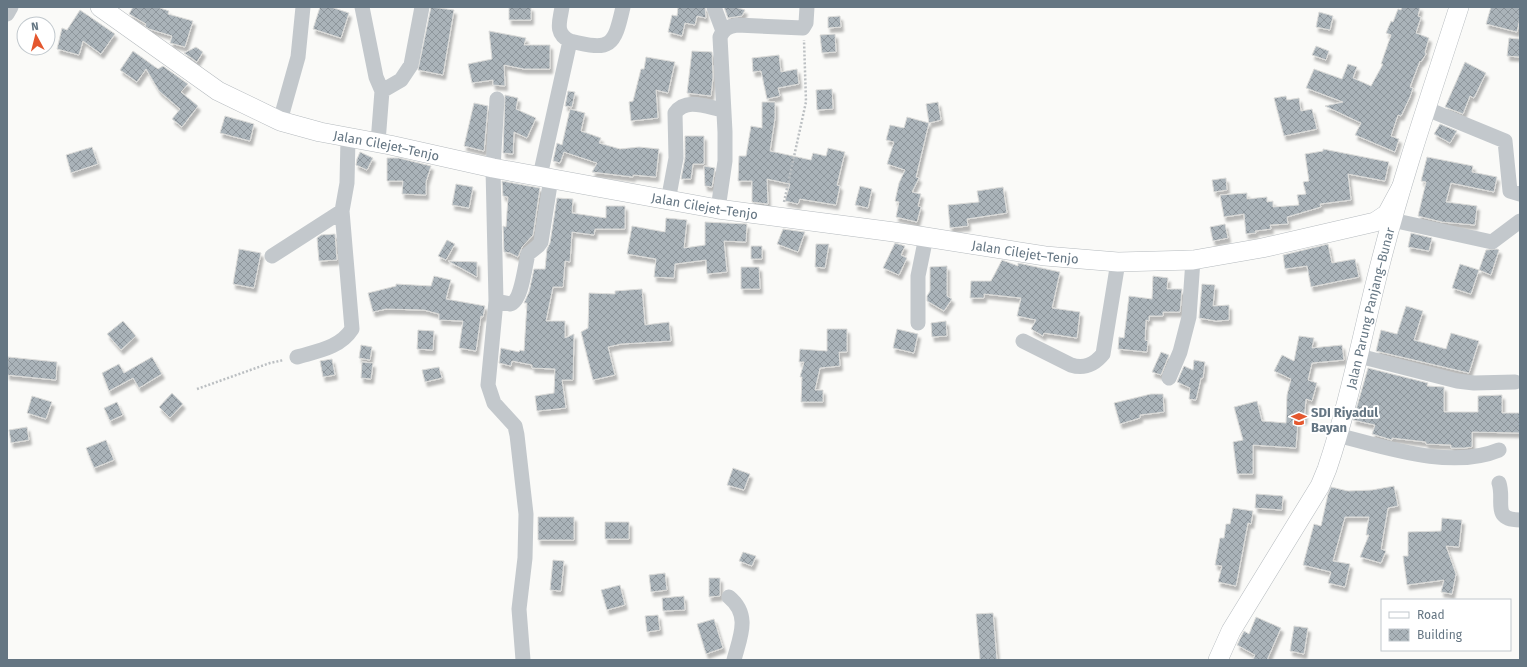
<svg xmlns="http://www.w3.org/2000/svg" width="1527" height="667" font-family="'Fira Sans',sans-serif">
	<defs>
		<pattern id="building-cross-hatch" width="8" height="8" patternUnits="userSpaceOnUse"><rect width="8" height="8" fill="#aab3b9"/><path d="M0 0l8 8M0 8l8-8" fill="none" stroke="#8e969c"/></pattern>
		<filter id="shadow"><feDropShadow dx="2.5" dy="4.5" stdDeviation="1" flood-color="#0004"/></filter>
	</defs>
	<rect width="100%" height="100%" fill="#fafaf8"/>
	<path fill="url(#building-cross-hatch)" stroke="#dcdcda" filter="url(#shadow)" d="M133,7H157L169,11L168,14L193,21L185,47L170,43L172,36L149,29L145,26L146,24L129,14Z
		M320,7H331L349,13L341,38L313,29Z
		M431,7L454,10L443,75L418,70Z
		M509,7H531V20H509Z
		M678,7H705L706,18L697,16L695,25L685,23L682,36L668,32L672,15L677,16Z
		M724,7H735L745,10L742,16L728,18Z
		M1402,7H1420L1418,16L1421,17L1416,33L1429,38L1425,52L1426,54L1421,62L1420,61L1410,87L1413,88L1410,97L1401,116L1398,115L1391,136L1399,139L1395,152L1355,135L1361,123L1325,106L1343,102L1306,88L1314,69L1342,79L1348,64L1357,67L1353,78L1371,86L1383,64H1381L1391,35L1386,33L1391,21L1393,22L1398,9L1401,10Z
		M1491,7H1520V18L1517,32L1486,24Z
		M80,10L115,34L101,54L83,41L79,55L57,49L62,28L67,30Z
		M1319,12L1333,16L1330,30L1316,27Z
		M840,16L841,27L828,28V17Z
		M489,31L526,38L524,45H550V69H524L504,65L505,86L493,85V80L472,83L468,64L492,59Z
		M835,34L836,52L822,53L820,35Z
		M1509,38L1520,39V57L1507,56Z
		M1316,46L1329,51L1326,60L1312,55Z
		M196,47L203,52L197,62L184,53Z
		M133,51L158,69L163,66L188,84L181,92L198,106L182,127L172,119L180,109L159,91L146,69L137,82L120,70Z
		M692,51L712,52L713,77L711,96L687,93Z
		M779,55L781,72L797,69L799,84L778,88L780,96L767,99L761,71L753,72L752,58Z
		M646,57L675,62L668,93L656,90L658,118L631,121L629,102L633,101L641,69H644Z
		M1465,62L1486,73L1474,98L1470,96L1463,114L1445,107Z
		M832,89L833,109L817,110L816,90Z
		M568,91L575,92L572,107L565,106Z
		M505,95L518,98L516,109L536,118L527,138L514,132L513,154L503,153Z
		M1286,96L1287,100L1299,98L1301,111L1312,109L1317,129L1284,136L1274,98Z
		M762,102H775V118L770,151L811,160L813,153L826,156L828,148L845,152L837,185L840,186L836,205L800,199L798,204L785,201L790,184L767,179L768,204L752,202V181H738L739,156H746L751,126L762,128Z
		M938,102L941,120L929,123L926,104Z
		M474,103L488,106L484,151L464,146Z
		M570,109L585,113L581,131L601,138L599,143L620,149L639,147L659,149L656,177L633,175V177L592,172L597,163L564,152L560,163L553,161L557,143L562,145Z
		M225,116L254,124L250,141L220,133Z
		M907,117L929,123L916,177L919,178L912,192L921,194L918,206L921,207L917,222L896,217L899,202L895,201L899,183L905,170L887,164L894,142L886,140L890,125L904,128Z
		M1440,124L1457,131L1450,143L1434,134Z
		M685,136H704V164H693L691,179H681L685,158Z
		M92,147L98,164L71,173L66,155Z
		M1323,149L1389,162L1385,181L1348,174L1351,200L1320,204L1321,207L1287,217L1288,224L1270,225L1271,229L1255,231L1256,233L1246,234L1244,214L1224,217L1220,195L1247,193V199L1267,197V202L1273,201V207L1299,205L1297,195L1306,194L1303,182L1309,181L1305,154L1323,151Z
		M360,152L373,158L367,170L356,165L357,159Z
		M1427,157L1473,166L1472,172L1497,177L1494,192L1451,183L1446,202L1477,206L1475,225L1442,222L1418,216L1426,182L1421,181Z
		M387,158H399L431,166L426,182V195L402,194L403,181H387Z
		M704,166L715,168L712,187L705,186Z
		M1226,178L1227,190L1214,192L1212,180Z
		M502,181L540,188L533,235L522,247L518,257L510,253L504,252L503,226L506,227L508,197L503,196Z
		M456,184L473,187L469,208L452,205Z
		M860,186L872,189L868,208L855,205Z
		M1003,187L1007,213L967,219L968,226L950,228L948,205L979,202L977,191Z
		M557,198L573,199L572,213L606,218V206H625V229H595L594,235L572,232L570,262L565,261L563,287H553L546,321H565V338L574,334L573,380H562L566,408L537,411L535,396L554,393L555,369L532,368V365L512,361L511,366L499,363L501,348L519,352L520,350L524,351L527,303H524L529,292L534,269H545L547,249L550,243Z
		M666,218L687,220L684,248L705,245V222L747,224L746,242L724,241L727,272L707,274L706,260L675,264L674,278L654,277L656,259L627,254L632,226L665,232Z
		M1225,224L1228,238L1213,241L1210,227Z
		M783,229L805,232L798,252L777,244Z
		M1411,233L1432,238L1429,251L1408,247Z
		M335,234L337,260L319,261L317,238L321,235Z
		M447,240L455,244L446,260L438,256Z
		M895,243L905,246L901,255L907,258L899,275L883,268Z
		M816,244H829L825,268L815,267Z
		M1328,244L1332,263L1355,259L1359,277L1311,287L1307,266L1285,269L1283,255Z
		M751,246H762V259H751Z
		M239,249L261,253L254,288L233,284Z
		M1497,249L1499,250L1491,275L1479,270L1486,250Z
		M1002,260L1018,266V263L1060,272L1052,308L1080,312L1077,338L1044,333L1043,336L1031,329L1036,320L1017,316L1021,298L984,294V298H970L971,281H991Z
		M448,261L477,262V277Z
		M1460,264L1479,270L1471,294L1452,288Z
		M947,266V296L952,299L944,311L927,301V296L930,291V267Z
		M741,267H759L760,289H741Z
		M434,276L451,280L446,299L485,306L483,317L481,316L476,351L459,348L463,321L439,320V314L424,310L386,309L373,312L368,293L396,286V284L431,286Z
		M1153,276L1168,278L1167,289H1182L1180,312H1163V316H1149V321L1146,320L1145,340L1148,341L1147,352L1118,349L1119,337L1124,338L1129,296L1152,299Z
		M1202,284L1215,285L1213,306L1229,305V320L1216,321L1199,318Z
		M642,289L645,325L669,322L671,341L621,344L608,347L615,375L593,380L581,332L588,328L589,293L615,294V291Z
		M1406,306L1423,311L1414,340L1446,349L1451,333L1479,341L1469,373L1376,351L1381,330L1397,334Z
		M123,321L136,336L121,350L107,334Z
		M946,321L947,336L932,337L931,323Z
		M827,329H847V352H839L840,366L820,368L815,390H823V402H801L802,377H800L804,362H799L800,349L827,351Z
		M897,329L918,334L914,353L893,348Z
		M418,330L434,331L433,350L417,349Z
		M1299,336L1314,338L1312,348L1342,345L1344,360L1312,363L1308,380L1317,383L1312,401L1306,399L1304,420H1298L1296,448L1253,445V474H1237L1233,442L1243,440L1234,407L1257,401L1262,421L1286,423L1287,395L1291,379L1274,371L1282,355L1294,361Z
		M361,345L372,347L370,360L359,358Z
		M1161,352L1169,355L1161,375L1152,372Z
		M8,357L57,362L56,380L7,375Z
		M152,357L162,374L139,388L133,378L109,391L102,373L119,364L124,373Z
		M332,359L335,375L323,377L320,361Z
		M1194,360L1205,362L1203,378H1201L1196,400L1189,399L1190,388L1177,382L1184,366L1193,370Z
		M362,362L373,363L371,379L361,378Z
		M439,367L442,378L425,382L422,370Z
		M1368,368L1428,383L1427,386L1444,387V412H1478V396L1502,395V413H1520V433L1472,432V447L1464,448H1451V445L1426,444V442L1392,438V440L1372,434L1375,425L1353,420Z
		M172,393L183,404L170,418L159,407Z
		M1151,394H1163L1164,412L1140,415V418L1120,424L1114,403Z
		M32,396L52,402L46,419L27,413Z
		M117,402L123,415L110,421L104,408Z
		M27,427L29,440L11,443L9,430Z
		M106,440L114,460L94,468L86,448Z
		M733,468L750,474L744,490L727,485Z
		M1394,486L1398,506L1388,508L1381,549L1386,551L1381,563L1360,557L1369,535H1366L1369,517H1345L1333,561L1350,564L1345,587L1328,583L1331,572L1303,565L1314,524L1321,526L1328,494L1331,487L1348,491L1372,490Z
		M1256,494L1283,496L1282,510L1255,508Z
		M1233,508L1253,511L1251,524L1248,523L1236,586L1218,582L1222,566L1215,565L1220,538H1224L1226,524H1230Z
		M538,517H574V540H538Z
		M1442,518L1462,520L1459,547L1446,546L1456,574L1452,594L1441,592L1444,580L1407,585L1403,556H1408V532L1441,531Z
		M605,522H629V539H605Z
		M743,552L756,556L752,566L739,561Z
		M553,560L564,561L561,591L550,590Z
		M665,573L667,590L651,592L649,575Z
		M709,578H720V596L709,597Z
		M620,585L625,605L607,610L601,590Z
		M684,596L685,610L663,611L662,598Z
		M993,613L997,660H980L976,614Z
		M658,615L660,630L647,632L645,616Z
		M1256,617L1281,628L1267,660H1253L1255,655L1237,645L1244,631L1249,634Z
		M714,619L723,648L706,654L697,624Z
		M1294,626L1308,628L1304,654L1290,651Z"/>
	<g fill="none" stroke-linecap="round" stroke-linejoin="round">
		<defs>
			<g id="major">
				<path id="s1" d="M100,7L218,91L280,121L320,132L390,145L493,168L718,209L894,232L1045,256L1118,262L1193,260L1262,248L1375,222L1387,214L1401,188"/>
				<path id="s2" d="M1218,660L1231,631L1320,486L1327,469C1350,401 1363,330 1381,261C1403,175 1432,91 1459,7"/>
			</g>
		</defs>
		<use href="#major" stroke="#b5babe" stroke-width="20"/>
		<path stroke="#bbbfc2" stroke-width="2.5" stroke-dasharray="2 2" stroke-linecap="butt" d="M784,202L806,102L804,40
			M197,389L270,363L284,360"/>
		<path stroke="#c3c8cc" stroke-width="15" d="M362,7L376,77L382,91L378,142
			M562,7C560,21 554,33 570,41
			M714,7L723,31
			M7,14L11,7
			M382,91L401,80L411,65L422,7
			M1427,109L1505,141L1510,191L1520,194
			M280,121L298,57L303,7
			M540,176L570,41C611,51 614,47 623,7
			M668,201L676,158L675,113C686,97 707,107 723,110
			M718,209L725,161V132L720,37C724,28 728,27 737,25L803,28L806,23L807,7
			M1392,220L1492,242L1520,221
			M272,256L342,211
			M496,301L493,168L497,99
			M918,323V276L926,237
			M1023,341L1071,365C1084,369 1094,365 1103,354L1118,262
			M1359,356L1457,381L1474,383L1515,382
			M297,357C317,351 340,348 352,329L342,211L347,183L348,138
			M1169,378L1180,352L1189,317L1193,260
			M1337,435C1385,447 1451,470 1499,450
			M1499,483C1505,501 1491,520 1520,520
			M729,597C751,615 740,637 734,660
			M523,660L519,609L525,558L526,514L517,435L515,426L494,403L488,385L496,301L510,304C522,301 525,264 528,254L538,246L541,242L551,178"/>
		<use href="#major" stroke="#fff" stroke-width="19"/>
	</g>
	<defs>
		<symbol id="school-bare" viewBox="-9 -9 18 18"><path d="M0-5L7-2L0 1L-7-2ZM-4 1L0 2.5L4 1V4Q0 6-4 4Z" fill="#e4572e" stroke="#fff" stroke-width="2.5" paint-order="stroke"/></symbol>
	</defs>
	<g fill-rule="evenodd">
		<use href="#school-bare" x="1288" y="408" width="22" height="22"/>
	</g>
	<g text-anchor="middle" stroke-width="4" stroke-linejoin="round" paint-order="stroke">
		<g font-size="13" fill="#657683" stroke="#fff">
			<text dy="5" stroke="none"><textPath href="#s1" startOffset="323">Jalan Cilejet–Tenjo</textPath></text>
			<text dy="5" stroke="none"><textPath href="#s1" startOffset="647">Jalan Cilejet–Tenjo</textPath></text>
			<text dy="5" stroke="none"><textPath href="#s1" startOffset="971">Jalan Cilejet–Tenjo</textPath></text>
			<text dy="5" stroke="none"><textPath href="#s2" startOffset="387">Jalan Parung Panjang–Bunar</textPath></text>
		</g>
		<g font-size="13" font-weight="bold" fill="#657683" stroke="#fff" text-anchor="start">
			<text x="1311" y="417">SDI Riyadul<tspan x="1311" dy="15">Bayan</tspan></text>
		</g>
	</g>
	<rect width="1527" height="667" fill="none" stroke="#657683" stroke-width="16"/>
	<rect x="1381" y="599" width="130" height="52" fill="#ffffff" stroke="#c1c8cd"/>
	<rect x="1389" y="612" width="20" height="6" fill="#ffffff" stroke="#c1c8cd"/>
	<text x="1417" y="619" font-size="12" fill="#657683">Road</text>
	<rect x="1389" y="629" width="20" height="12" fill="url(#building-cross-hatch)" stroke="#c1c8cd"/>
	<text x="1417" y="639" font-size="12" fill="#657683">Building</text>
	<g transform="translate(36 36) rotate(353)"><circle r="19" fill="#ffffff" stroke="#c1c8cd"/>
	<path d="M0-3L7 15L0 10L-7 15Z" fill="#e4572e"/>
	<text y="-6" font-size="11" font-weight="bold" text-anchor="middle" fill="#657683">N</text>
	</g>
</svg>
